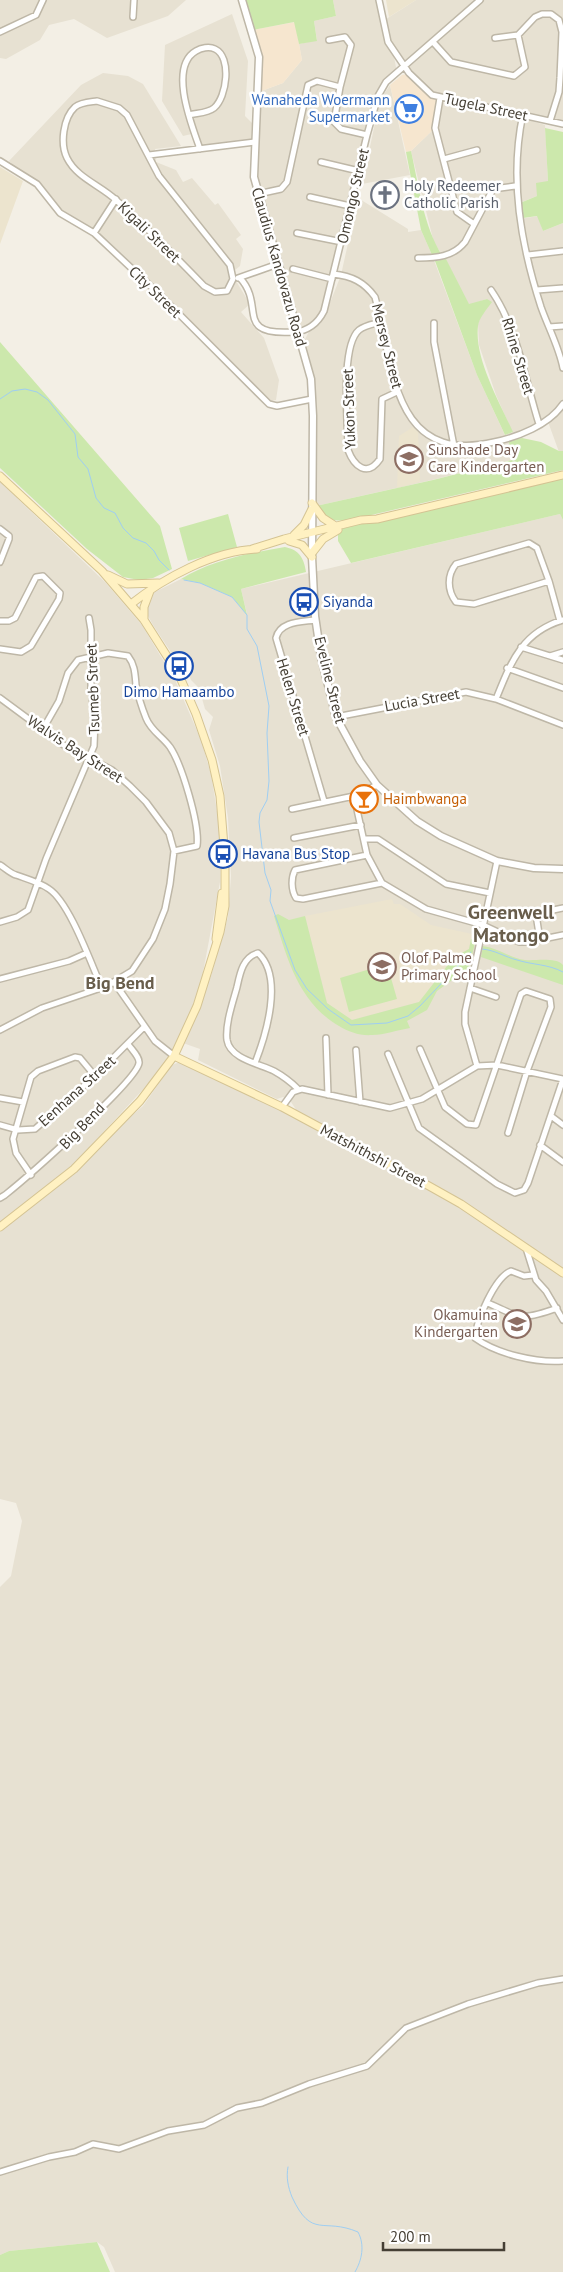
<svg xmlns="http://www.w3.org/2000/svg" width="563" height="2272" font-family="'PT Sans',sans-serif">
	<rect width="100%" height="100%" fill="#f3efe5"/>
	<path fill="#e7e1d2" d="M0,0H186L168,16L107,38L74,19L49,25L40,40L6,59L0,58Z
		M333,0H379L383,21L416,0H563V124L434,94L409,71L393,51L397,73L382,89L320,316L309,325L302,327L297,324L256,182L259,92L283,83L302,60L299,44L317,40L314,21L336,16Z
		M232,14L248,61L245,116L252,123L251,140L200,147L196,133L183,136L162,101L165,45Z
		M103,73L128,76L143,84L181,146L155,149L156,162L176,170L183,182L192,178L215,205L218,203L241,235L236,239L243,249L240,266L235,270L236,281L250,304L241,312L264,338L279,380L276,400L271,401L251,383L163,294L95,230L66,214L38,182L17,169L9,161L81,85Z
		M390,85L410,175L362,184L380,100Z
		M439,102L522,118L545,125L548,182L537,196L517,204L520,219L538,216L543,231L563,223V451L559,452L547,419L514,436L496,395L479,345L478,324L487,299L469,305L446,260L434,243L411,151L435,128Z
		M358,198L408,229V232L421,230L432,255L477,375L516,459L432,480L316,506L315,500L316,401L314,379L304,341L310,330L320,324L326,313L341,275Z
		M0,482L105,582L142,625L176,682L201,740L211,774L220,830V882L201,983L174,1056L72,1166L0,1223Z
		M560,514L563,520V1269L491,1220L410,1172L297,1111L291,1102L283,1097L277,1099L198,1060L200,1049L183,1043L211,976L228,917L231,876L228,818L220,766L209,730L213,717L205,709L199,688L191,680L186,668L182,669L153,625L148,616L147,604L149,597L153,593L181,579L200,583L232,597L247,614L241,589Z
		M177,1063H181L214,1077L297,1118L464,1209L563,1276V2272H115L104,2247L97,2242L9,2251L0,2255V1587L11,1576L22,1521L16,1503L0,1499V1230L143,1106L172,1065Z"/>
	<path fill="#f6e6cf" d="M295,22L302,60L283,83L259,92V55L253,30Z
		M407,74L430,97L439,102L435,128L411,151L406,152L390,85L402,75Z"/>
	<path fill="#ece4ce" d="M386,0H416L389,17Z
		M0,167L23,181L0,244Z
		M413,427L418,432L420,482L397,488L399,436Z
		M392,899L394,904H400L431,925L472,934L469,949L454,957L419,1002L352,1020L327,1003L305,916Z"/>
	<path fill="#cce8ac" d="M242,0H333L336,16L314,21L317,41L299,44L294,22L253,30Z
		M545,128L563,132V223L543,231L537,216L523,218L520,203L537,196L536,183L548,181Z
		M411,151C419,186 423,226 443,257L432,255L421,230L406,152Z
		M446,259L469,304L487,299L492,302C487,309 479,318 478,326C474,358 500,403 513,432L505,435L477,375L435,261Z
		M0,342L160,526L172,569L153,578L139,580L123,577L87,549L0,468Z
		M522,438L541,442L559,451H563V470L350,520C332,522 327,519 316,506L433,480L516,459L508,441Z
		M563,475V520L560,514L351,563L338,541V530L368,521Z
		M228,514L237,547L188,561L179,528Z
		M285,547C300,550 304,559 306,572L241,589L247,615L232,597L200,583L181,579C212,560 250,553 285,547Z
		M278,914L289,920L305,916L327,1003L352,1020L419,1002L454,957L469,949L471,939H476L469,968L437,991L427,1010L407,1021L410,1028C397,1030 385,1035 372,1035C360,1036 349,1032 339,1026C298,1002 287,958 274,916Z
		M483,946C498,948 510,958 525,960C536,961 556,957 563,965V985L481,957Z
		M387,964L397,999L349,1012L340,978Z
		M97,2242L110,2272H0V2255L9,2251Z"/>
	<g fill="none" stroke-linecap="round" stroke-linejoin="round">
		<path stroke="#9fcef2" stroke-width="1" d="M0,399L12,391L25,389L37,392L48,400L75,434L78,457L88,469L96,498L104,508L115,513L123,528L133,538L146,543L154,551L159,560L169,570
			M184,580L200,583L232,597L247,615V629L257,646L269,706L267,733L269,781L267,800L260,813L259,822L265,873L271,890L270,901L295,970L307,989L328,1009L351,1025L387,1023L408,1016L420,1006L471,952
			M482,949C495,950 505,957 517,960C533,965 548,964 563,972
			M288,2167C286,2177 288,2187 292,2197C312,2240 323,2217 358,2232C365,2245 362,2260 355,2272"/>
		<defs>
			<path id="minor" d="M379,0L388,42L409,73L432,95L563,124
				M133,17L134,0
				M0,32L36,15L43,0
				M495,38L518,35L535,17L542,14H551L559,20L562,32L560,78L559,92L550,121
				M329,40L345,37L351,45L340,87L334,122L341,129L367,135
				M433,42L451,62L514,76L525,67L518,35
				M440,98L435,128L457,212L474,224
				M97,101L119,108L127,115L159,176L230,265L233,279L227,291L215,292L204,286C176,257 147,227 116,200C100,185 77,178 67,158C60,144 63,118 75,107C81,102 90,102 97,101Z
				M523,114C509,179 521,245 541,307C548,327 559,347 563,368
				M189,115C197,113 208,113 214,108C227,97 232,57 215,49C209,46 201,48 196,51C168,67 192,126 200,149
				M149,155L255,142
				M444,159L477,150
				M0,161L37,184L60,213L94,233L162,297L269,404L277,406L312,399
				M321,162L359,171
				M258,194L281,189L287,182L308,85L317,81L340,87
				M310,197L350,206
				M94,233L116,199
				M297,233L342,242
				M528,255L563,251
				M418,258C436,258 453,257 465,242L493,189L515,186
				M293,269L332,279
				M333,274C352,276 364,282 375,297C394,367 392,465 494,442C518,437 549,425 563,404
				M238,278L278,264
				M240,278C266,306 233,336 294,332C308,331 318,323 324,311L367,135L378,96L386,82L480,0
				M491,290C518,329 525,380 539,424
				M537,290L563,288
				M381,322C374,324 365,325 359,330C340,346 348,424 348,450C354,466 367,478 380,459L382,399L397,392
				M434,323V342L454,446
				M549,327L563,326
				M0,529L9,536V539L0,562
				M529,543L537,548L549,581L474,604L456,602C447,590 447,575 456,564Z
				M549,581L560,621
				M315,620C302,622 280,621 276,638L324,801
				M0,621H9L15,618L36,577L43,576L60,593L59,599L31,646L21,652L0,649
				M521,647L563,660
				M550,656L563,652
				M507,668L563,688
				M0,698L65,746L112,770L130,786L146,802L169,833L174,851L170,884L165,909L153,939L132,971L107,986L42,1008L0,1030
				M496,699C511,662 522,632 563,620
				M336,717L466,692L496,699L563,725
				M43,729L59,701L68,673L78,660L108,653L128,656C135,665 135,674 136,685C138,695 142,708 146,718C151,731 162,736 170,747C182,765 200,825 197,846L174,851
				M354,796L367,855L382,883L426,909L483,925L519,942H528L563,935
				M292,809L354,796L377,785
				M294,838L361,825
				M364,839H378L446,884L490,893
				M367,855L295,870C291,878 291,890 296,898L303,899L382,883
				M0,865C5,868 11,874 16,875C27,879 39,882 49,889C70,903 91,964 102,988
				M0,922L17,917L28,910L46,859L94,746L95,720L91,688V630L89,618
				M540,940L537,921L539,913L563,908
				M0,979L69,961L87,953
				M114,982L155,1041L174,1056
				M470,988L496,997
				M326,1038L328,1095
				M420,1049L445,1107L467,1124L476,1125L521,994L526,991L550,999L551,1007L527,1071L508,1133
				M356,1050L360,1102
				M388,1054L419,1128L497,1184L515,1193L524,1190L528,1183L563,1079
				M255,1063C266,1035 284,977 258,953C243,957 240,973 237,987C233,1002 225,1024 227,1040C230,1059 260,1064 274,1071C283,1076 291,1082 298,1089
				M477,1066L465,1024V1012L497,861
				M0,1098L23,1102
				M282,1107L293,1092L302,1089L390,1108L422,1099L477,1066L497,1065L563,1079
				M551,1116L563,1125
				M0,1125L18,1130L35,1129L95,1076L144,1027
				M540,1145L563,1162
				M31,1175L16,1153L13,1139L31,1077L38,1071L75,1057L80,1058L95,1076
				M0,1198L5,1195C25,1179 137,1081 139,1063C140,1057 131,1049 128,1044
				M526,1248L536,1280L546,1291L563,1320
				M533,1275L524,1276L511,1271C495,1277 476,1321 475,1338C497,1354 536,1363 563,1361
				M488,1303C521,1318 522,1321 557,1308
				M0,2172L49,2157L75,2152L93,2144L119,2149L168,2131L204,2125L237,2108L262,2103L309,2084L367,2066L406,2028L468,2004L538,1983L563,1979"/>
			<path id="tertiary" d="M242,0L259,57L254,177L311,379L313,416L312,557L315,616L321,657L336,717L360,761L377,785L417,821L441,836L497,861L534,868L563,869"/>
			<path id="secondary" d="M0,476L102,571L144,620L179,675L196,714L212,760L220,796L225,859V906L220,932L197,1006L174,1056L140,1101L74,1169L0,1227
				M312,503L323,518L337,527
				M294,535L304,525L312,509
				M289,541L302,545L312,557
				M252,549L284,539L361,520L377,519L563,475
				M312,553L323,539L338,530
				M108,575L127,584L158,583
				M131,604C164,578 213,551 257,549
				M144,620V607L150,591
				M216,939L222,893
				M174,1056L282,1107L429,1186L461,1204L563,1273"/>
		</defs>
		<use href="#minor" stroke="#beb7a7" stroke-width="8"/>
		<use href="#tertiary" stroke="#beb7a7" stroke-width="9"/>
		<use href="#secondary" stroke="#d4c393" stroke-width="9"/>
		<use href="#minor" stroke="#fff" stroke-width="5"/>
		<use href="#tertiary" stroke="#fff" stroke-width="6"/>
		<use href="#secondary" stroke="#fff1c2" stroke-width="7"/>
	</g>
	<defs>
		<symbol id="supermarket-ring" viewBox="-11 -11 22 22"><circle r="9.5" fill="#fff" stroke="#3f7fe0" stroke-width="1.5"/><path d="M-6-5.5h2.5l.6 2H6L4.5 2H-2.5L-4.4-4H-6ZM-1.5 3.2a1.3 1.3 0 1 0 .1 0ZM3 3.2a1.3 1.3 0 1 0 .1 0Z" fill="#3f7fe0"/></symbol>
		<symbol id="church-ring" viewBox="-11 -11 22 22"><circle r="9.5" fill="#fff" stroke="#6b7280" stroke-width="1.5"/><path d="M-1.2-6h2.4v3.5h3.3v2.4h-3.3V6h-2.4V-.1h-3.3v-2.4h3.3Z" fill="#6b7280"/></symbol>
		<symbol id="school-ring" viewBox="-11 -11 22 22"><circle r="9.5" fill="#fff" stroke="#8d6e63" stroke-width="1.5"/><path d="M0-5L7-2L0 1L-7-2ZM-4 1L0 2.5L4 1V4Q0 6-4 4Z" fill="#8d6e63"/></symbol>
		<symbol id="bus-ring" viewBox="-11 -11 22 22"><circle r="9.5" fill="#fff" stroke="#1a4fb4" stroke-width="1.5"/><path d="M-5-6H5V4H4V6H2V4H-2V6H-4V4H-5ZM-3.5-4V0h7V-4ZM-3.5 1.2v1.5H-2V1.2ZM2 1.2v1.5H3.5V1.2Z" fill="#1a4fb4"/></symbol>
		<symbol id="bar-ring" viewBox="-11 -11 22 22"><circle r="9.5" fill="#fff" stroke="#e8710a" stroke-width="1.5"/><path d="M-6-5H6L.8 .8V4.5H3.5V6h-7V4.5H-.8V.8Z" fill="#e8710a"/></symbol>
	</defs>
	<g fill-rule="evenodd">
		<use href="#supermarket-ring" x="393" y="93" width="32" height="32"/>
		<use href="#church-ring" x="369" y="179" width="32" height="32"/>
		<use href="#school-ring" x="393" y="443" width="32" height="32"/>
		<use href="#bus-ring" x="288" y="586" width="32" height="32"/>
		<use href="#bus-ring" x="163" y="650" width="32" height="32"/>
		<use href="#bar-ring" x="348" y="783" width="32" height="32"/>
		<use href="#bus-ring" x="207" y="838" width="32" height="32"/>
		<use href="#school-ring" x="366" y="951" width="32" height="32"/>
		<use href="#school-ring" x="501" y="1308" width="32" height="32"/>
	</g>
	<g text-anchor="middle" stroke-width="5" stroke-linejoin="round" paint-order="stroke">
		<g font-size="15" fill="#366cbe" stroke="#fff" text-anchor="end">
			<text x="390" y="105">Wanaheda Woermann<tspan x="390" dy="17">Supermarket</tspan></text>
		</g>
		<g font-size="15" fill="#453f34" stroke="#fff">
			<text transform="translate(486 107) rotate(12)" y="5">Tugela Street</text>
			<text transform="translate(353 196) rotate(-77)" y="5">Omongo Street</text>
			<text transform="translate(149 232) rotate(44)" y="5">Kigali Street</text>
			<text transform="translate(279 267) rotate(74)" y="5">Claudius Kandovazu Road</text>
			<text transform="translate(155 292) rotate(44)" y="5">City Street</text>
			<text transform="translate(387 346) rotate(76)" y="5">Mersey Street</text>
			<text transform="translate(518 356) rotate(73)" y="5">Rhine Street</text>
			<text transform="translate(349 409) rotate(-92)" y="5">Yukon Street</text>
			<text transform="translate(330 680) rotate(76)" y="5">Eveline Street</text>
			<text transform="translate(93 689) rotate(-92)" y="5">Tsumeb Street</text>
			<text transform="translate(293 697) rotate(73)" y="5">Helen Street</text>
			<text transform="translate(422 700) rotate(-10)" y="5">Lucia Street</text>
			<text transform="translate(75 749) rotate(33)" y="5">Walvis Bay Street</text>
			<text transform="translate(77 1091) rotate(-42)" y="5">Eenhana Street</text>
			<text transform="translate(82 1126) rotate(-46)" y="5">Big Bend</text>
			<text transform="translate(373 1156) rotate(28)" y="5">Matshithshi Street</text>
		</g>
		<g font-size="15" fill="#5b616d" stroke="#fff" text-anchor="start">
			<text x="404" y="191">Holy Redeemer<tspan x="404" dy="17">Catholic Parish</tspan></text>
		</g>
		<g font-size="15" fill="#785e54" stroke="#fff" text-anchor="start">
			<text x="428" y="455">Sunshade Day<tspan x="428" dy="17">Care Kindergarten</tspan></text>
			<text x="401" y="963">Olof Palme<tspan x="401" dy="17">Primary School</tspan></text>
			<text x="498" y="1320" text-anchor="end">Okamuina<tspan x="498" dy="17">Kindergarten</tspan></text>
		</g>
		<g font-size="15" fill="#164399" stroke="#fff" text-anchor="start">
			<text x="323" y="607">Siyanda</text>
			<text x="179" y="697" text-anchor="middle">Dimo Hamaambo</text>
			<text x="242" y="859">Havana Bus Stop</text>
		</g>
		<g font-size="15" fill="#c56008" stroke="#fff" text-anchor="start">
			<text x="383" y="804">Haimbwanga</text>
		</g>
		<g font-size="18" font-weight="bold" fill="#685d4b" stroke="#fff">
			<text x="120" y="989">Big Bend</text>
		</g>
		<g font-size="20" font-weight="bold" fill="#685d4b" stroke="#fff">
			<text x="511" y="919">Greenwell<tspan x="511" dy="23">Matongo</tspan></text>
		</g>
	</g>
	<path d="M383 2242v8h121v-8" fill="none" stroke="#453f34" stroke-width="2.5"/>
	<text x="390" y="2242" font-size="15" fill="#453f34" stroke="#ffffff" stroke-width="4" paint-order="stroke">200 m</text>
</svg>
